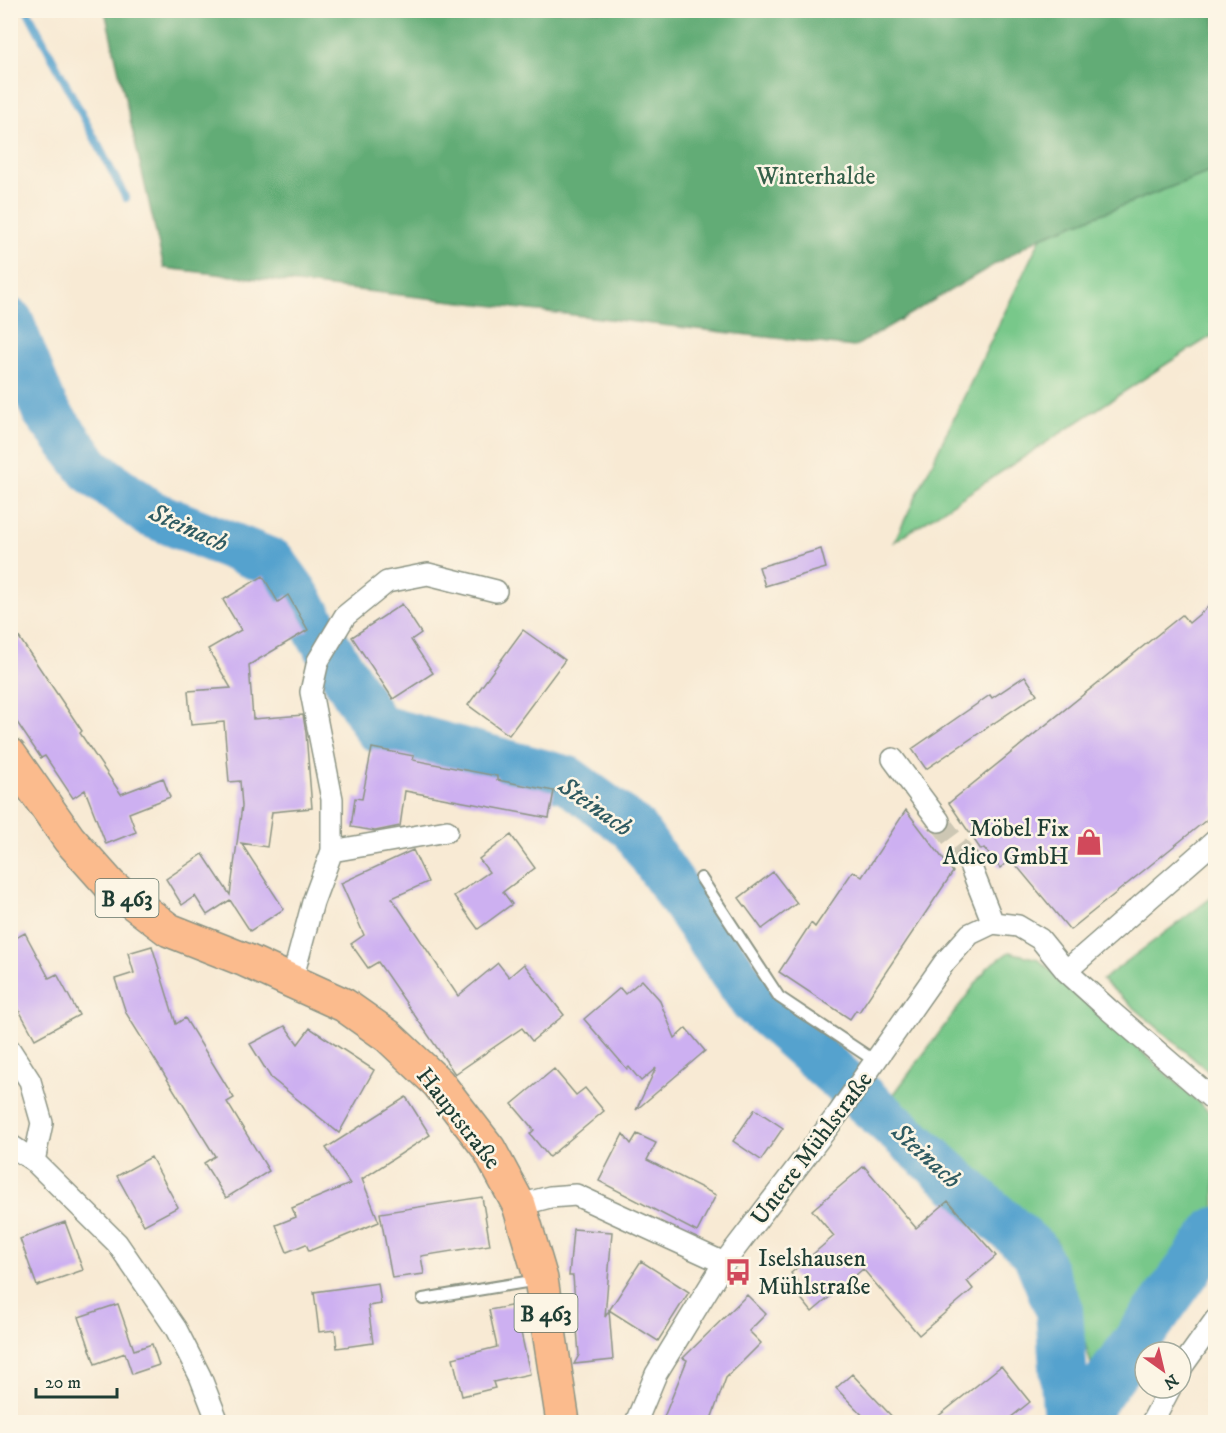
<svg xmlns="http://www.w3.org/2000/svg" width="1226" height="1433" font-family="'IM FELL DW Pica',serif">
	<rect width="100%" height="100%" fill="#fcf5e5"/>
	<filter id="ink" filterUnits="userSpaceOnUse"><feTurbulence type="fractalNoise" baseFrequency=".0167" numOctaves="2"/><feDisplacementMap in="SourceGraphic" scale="12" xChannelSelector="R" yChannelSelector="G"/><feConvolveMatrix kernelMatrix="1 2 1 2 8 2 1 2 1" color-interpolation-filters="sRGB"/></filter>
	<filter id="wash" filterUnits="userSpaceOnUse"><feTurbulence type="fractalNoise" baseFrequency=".008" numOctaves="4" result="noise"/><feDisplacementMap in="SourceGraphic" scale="24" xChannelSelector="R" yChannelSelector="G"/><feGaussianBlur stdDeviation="1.35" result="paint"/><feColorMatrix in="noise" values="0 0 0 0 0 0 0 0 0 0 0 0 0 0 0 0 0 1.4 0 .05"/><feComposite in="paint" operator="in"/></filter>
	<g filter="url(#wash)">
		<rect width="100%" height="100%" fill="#f8ead4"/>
		<path fill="#78c88a" stroke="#4c825f" stroke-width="1.5" d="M1215,170V334L1171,361L894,542L1041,237Z
			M1215,895V1077L1102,980Z
			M1009,952L1038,959L1215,1117V1217L1098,1389L1056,1240L891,1098L988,967Z"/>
		<path fill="#62ac76" stroke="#407455" stroke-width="1.5" d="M105,11H1215V170L1041,237L854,347L164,268Z"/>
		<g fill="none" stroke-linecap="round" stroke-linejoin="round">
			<path stroke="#55a2ce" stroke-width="8" d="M27,10L126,198"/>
			<path stroke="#55a2ce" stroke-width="48" d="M10,322L45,410L90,469L149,513L273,563L294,592L377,728L568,780L633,828L753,1001L1035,1251L1059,1310L1067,1422
				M1078,1422L1216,1231"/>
		</g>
		<g id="blocks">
			<path fill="#cdb0f1" d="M821,549L826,568L765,586L759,567Z
				M263,576L278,602L288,595L308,630L249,665L253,719L303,715L306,733L312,808L272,812L267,847L241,843L284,909L250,931L230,900L207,915L195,896L182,905L166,879L203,854L230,895L242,806L240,781L229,782L224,722L191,725L188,691L231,688L208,649L241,630L223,600Z
				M1215,601V813L1070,930L1011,859L1000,868L984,848L981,850L949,803L1182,615L1189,623Z
				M402,604L421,633L411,640L433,673L393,699L352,637Z
				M10,624L74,719L82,731L80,733L121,794L163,778L170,797L129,813L136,832L106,844L85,790L73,798L45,756L41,758L10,712Z
				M523,630L565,660L509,735L468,705Z
				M1025,676L1037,694L926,769L912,749L990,695L992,698Z
				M372,748L414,756L413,760L497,776V780L554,791L549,818L405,791L400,826L375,831L351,827L355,798L362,799Z
				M906,810L953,872L859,1012L856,1010L850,1019L779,972L811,923L815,927L853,871L862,877Z
				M511,835L535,868L503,892L512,904L478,929L454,896L489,872L479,859Z
				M413,850L428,882L392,898L458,996L498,963L509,977L524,964L564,1015L532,1041L522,1028L455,1074L378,962L368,968L351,944L364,935L341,883Z
				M773,872L797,903L762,929L739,898Z
				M25,933L49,978L57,974L79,1015L35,1039L10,994V941Z
				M152,946L176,1024L185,1018L234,1098L227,1102L269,1171L226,1198L204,1163L215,1156L126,1013L115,979L134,973L128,953Z
				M642,980L659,999L675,1038L686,1028L705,1051L636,1110L656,1068L641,1081L629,1067L627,1069L584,1019L620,988L625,994Z
				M285,1026L298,1044L310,1028L374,1070L339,1133L271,1078L250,1044Z
				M554,1069L576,1095L585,1088L604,1111L549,1157L530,1134L534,1130L512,1104Z
				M406,1097L430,1135L362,1179L379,1222L309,1251L306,1244L287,1252L276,1225L296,1217L292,1208L350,1184L326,1148Z
				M755,1109L783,1128L761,1160L733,1141Z
				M623,1134L631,1144L637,1134L656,1143L647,1160L716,1195L697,1232L599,1181Z
				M151,1157L178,1207L144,1225L117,1176Z
				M864,1166L916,1228L948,1201L996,1256L967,1281L973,1289L919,1335L863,1269L812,1312L799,1296L805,1290L791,1273L834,1236L812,1210Z
				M482,1197L490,1245L421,1256L424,1274L392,1278L380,1213Z
				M65,1222L83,1270L37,1286L20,1239Z
				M573,1229L612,1232L605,1317L641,1261L689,1292L658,1341L609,1310L613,1360L574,1364L579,1355L573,1276H569Z
				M378,1283L381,1304L368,1306L373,1343L337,1348L335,1330L319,1332L314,1292Z
				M747,1295L766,1314L749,1331L761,1343L726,1378L710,1422H662L687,1360L683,1358Z
				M118,1304L134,1350L152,1344L159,1365L132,1374L125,1353L95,1364L79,1317Z
				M515,1305L530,1374L493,1382L495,1388L462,1396L453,1358L497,1347L489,1310Z
				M1001,1366L1030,1402L1005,1422H931Z
				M852,1374L897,1422H869L836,1388Z"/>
		</g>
	</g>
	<g filter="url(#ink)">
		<use href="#blocks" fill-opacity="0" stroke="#8c9484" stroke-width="1.5"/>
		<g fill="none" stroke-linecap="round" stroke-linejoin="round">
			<path stroke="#cdc7b4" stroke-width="21" stroke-dasharray="21 10" stroke-linecap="butt" d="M939,821L968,860"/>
			<defs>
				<path id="service" d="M701,878L779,997L875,1061
					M423,1299L538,1280"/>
				<path id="minor" d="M893,759L939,821
					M332,851L447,831
					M968,860L993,923
					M1066,971L1216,840
					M292,980L313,902L332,851V799L311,692L318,661L345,616L387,582L428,574L496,591
					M10,1050L30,1081L42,1123L34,1161
					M10,1145L34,1161L117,1243L176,1329L200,1376L218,1422
					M519,1205L550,1197L576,1195L724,1263
					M1181,1368L1216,1319
					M636,1422L656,1374L724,1263L838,1114L944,963L970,934L993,923L1018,926L1040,939L1066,971L1108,1009L1216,1102
					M1152,1422L1170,1388"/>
				<path id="primary" d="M10,755L69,839L111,886L169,930L245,960L344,1005L388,1036L438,1083L489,1149L519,1205L541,1279L563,1422"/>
			</defs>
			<use href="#service" stroke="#8c9484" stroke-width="14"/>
			<use href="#minor" stroke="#8c9484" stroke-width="24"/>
			<use href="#primary" stroke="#8c9484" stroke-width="36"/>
			<use href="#service" stroke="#fff" stroke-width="10"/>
			<use href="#minor" stroke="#fff" stroke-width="21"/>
			<use href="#primary" stroke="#fbbb8d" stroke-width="33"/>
		</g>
	</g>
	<defs>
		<symbol id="shop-bare" viewBox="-9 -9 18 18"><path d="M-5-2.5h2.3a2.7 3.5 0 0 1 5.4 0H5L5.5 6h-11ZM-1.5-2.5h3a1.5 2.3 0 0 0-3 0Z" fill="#d1495b" stroke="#fcf5e5" stroke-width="2.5" paint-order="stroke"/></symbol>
		<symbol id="bus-bare" viewBox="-9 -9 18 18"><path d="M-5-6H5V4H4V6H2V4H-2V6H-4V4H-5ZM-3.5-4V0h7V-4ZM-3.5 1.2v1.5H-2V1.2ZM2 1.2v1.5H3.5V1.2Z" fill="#d1495b" stroke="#fcf5e5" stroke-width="2.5" paint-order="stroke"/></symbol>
	</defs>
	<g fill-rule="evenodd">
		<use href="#shop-bare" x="1070" y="823" width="38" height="38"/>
		<use href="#bus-bare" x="719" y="1253" width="38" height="38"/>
	</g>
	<g text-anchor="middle" stroke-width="5" stroke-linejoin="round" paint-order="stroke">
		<g fill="#fcf5e5" stroke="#617469" stroke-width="1.5">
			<rect x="95.5" y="879" width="63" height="38" rx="4.5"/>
			<rect x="514.5" y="1294" width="63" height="38" rx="4.5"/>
		</g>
		<g font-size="22" font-weight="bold" fill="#1f3d34">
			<text x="127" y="906">B 463</text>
			<text x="546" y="1321">B 463</text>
		</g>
		<g font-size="24" fill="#35604a" stroke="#fcf5e5">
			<text x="816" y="184">Winterhalde</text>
		</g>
		<g font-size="24" fill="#1f3d34" stroke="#fcf5e5" text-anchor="end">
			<text x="1069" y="836">Möbel Fix<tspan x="1069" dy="28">Adico GmbH</tspan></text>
			<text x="758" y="1266" text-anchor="start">Iselshausen<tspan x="758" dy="28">Mühlstraße</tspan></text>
		</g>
		<g font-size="24" fill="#1f3d34" stroke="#fcf5e5">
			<text transform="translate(459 1118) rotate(52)" y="8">Hauptstraße</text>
			<text transform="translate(811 1148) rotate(-53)" y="8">Untere Mühlstraße</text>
		</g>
		<g font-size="26" font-style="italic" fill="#2f5b62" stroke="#fcf5e5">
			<text transform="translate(189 527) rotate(24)" y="9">Steinach</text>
			<text transform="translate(596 806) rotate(35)" y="9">Steinach</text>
			<text transform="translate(927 1155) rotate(42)" y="9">Steinach</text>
		</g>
	</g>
	<rect width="1226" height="1433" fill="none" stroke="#fcf5e5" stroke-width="36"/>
	<g transform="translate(1163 1370) rotate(146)"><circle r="28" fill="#fcf5e5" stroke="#a4ab9e" stroke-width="1.5"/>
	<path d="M0-4.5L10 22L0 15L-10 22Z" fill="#d1495b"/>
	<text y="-9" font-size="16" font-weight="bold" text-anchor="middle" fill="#1f3d34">N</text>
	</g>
	<path d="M36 1388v9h81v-9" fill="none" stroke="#1f3d34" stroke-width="3"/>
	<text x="45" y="1388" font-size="18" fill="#1f3d34" stroke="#fcf5e5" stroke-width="4.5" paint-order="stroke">20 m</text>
</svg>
